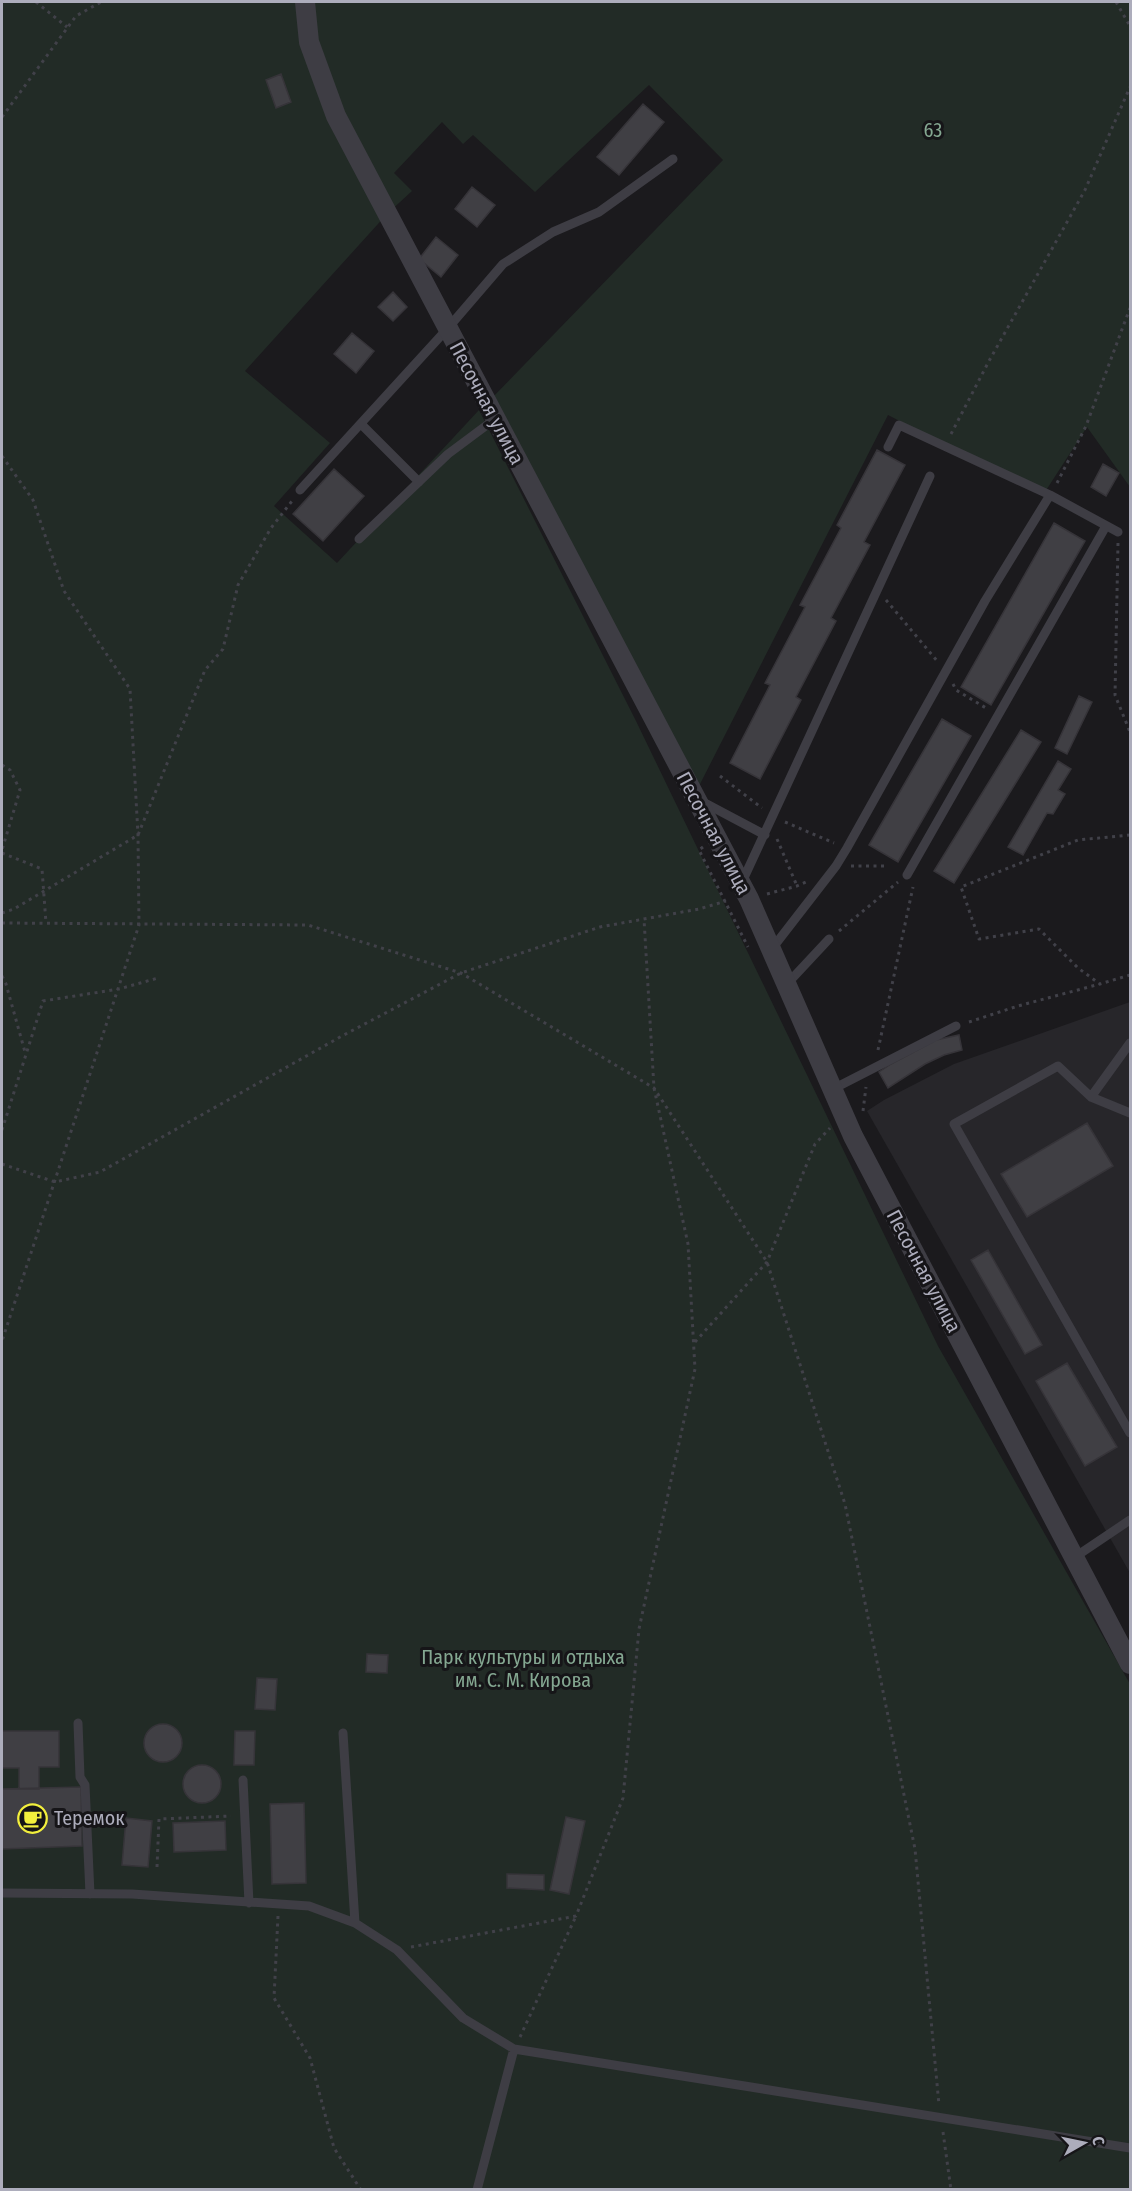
<svg xmlns="http://www.w3.org/2000/svg" width="1132" height="2191" font-family="'Fira Sans Condensed',sans-serif">
	<rect width="100%" height="100%" fill="#1b1a1d"/>
	<path fill="#27262a" d="M1130,1002V1573L867,1111L884,1100L954,1064Z"/>
	<path fill="#222b26" d="M2,2H1130V487L1087,427L1043,495L888,415L699,786L490,400L723,160L649,85L535,192L473,135L463,144L442,122L394,173L412,191L387,214L245,371L330,443L274,506L337,563L479,410L636,721L938,1346L1130,1684V2189H2Z"/>
	<path fill="#403f44" stroke="#363439" stroke-width="1.5" d="M281,74L291,102L276,108L266,80Z
		M643,104L664,122L619,175L597,157Z
		M472,187L495,205L477,227L455,209Z
		M436,237L458,255L441,277L419,259Z
		M393,292L407,307L393,321L378,307Z
		M352,333L374,351L356,373L334,354Z
		M877,450L905,465L864,542L870,545L831,618L836,621L796,697L801,700L760,779L730,763L770,685L765,683L805,607L800,605L841,528L837,525Z
		M1103,464L1119,473L1106,496L1091,487Z
		M334,469L364,496L323,541L293,514Z
		M1054,523L1085,541L991,705L961,687Z
		M1079,696L1092,702L1067,754L1055,748Z
		M942,719L971,736L898,862L869,845Z
		M1021,730L1041,742L954,883L934,871Z
		M1058,761L1071,769L1058,790L1065,794L1053,814L1047,813L1023,855L1008,847Z
		M959,1035L962,1050L944,1055L925,1064L888,1088L879,1072L891,1064L936,1040Z
		M1087,1123L1113,1166L1027,1217L1001,1174Z
		M988,1250L1042,1345L1025,1354L971,1260Z
		M1067,1363L1117,1447L1085,1466L1036,1381Z
		M367,1654L388,1655L387,1673L366,1672Z
		M257,1678L277,1679L275,1710L255,1709Z
		M144 1743a19 19 0 1 1 38 0a19 19 0 1 1-38 0Z
		M2,1731H59V1767H39V1789H19V1768H2Z
		M235,1731H255L254,1765H234Z
		M183 1784a19 19 0 1 1 38 0a19 19 0 1 1-38 0Z
		M81,1787L82,1846L2,1849V1789Z
		M304,1803L306,1883L272,1884L270,1804Z
		M566,1817L585,1821L569,1894L550,1890Z
		M126,1818L152,1821L148,1867L122,1865Z
		M225,1821L226,1850L174,1852L173,1823Z
		M507,1874L544,1875V1890L507,1888Z"/>
	<g fill="none" stroke-linecap="round" stroke-linejoin="round">
		<path stroke="#414149" stroke-width="3" stroke-dasharray="3 4.5" stroke-linecap="butt" d="M36,2L67,27
			M1116,2L1130,26
			M2,117L76,16L101,2
			M951,434L989,361L1085,190L1130,87
			M2,456L33,500L64,591L130,689L138,835L139,925L2,1341
			M1057,483L1086,426L1130,308
			M1118,543L1115,695L1130,732
			M886,600L938,662
			M953,684L956,690L986,708
			M2,765L10,770L20,790L2,850
			M720,776L762,808
			M785,822L834,843
			M1130,835L1078,840L961,887L979,939L1039,929L1078,968L1100,984L1130,975
			M777,839L797,886
			M703,847L699,850L748,947
			M2,853L42,869L46,923
			M851,866H887
			M767,894L797,886L806,882
			M2,913L14,909L138,835L205,670L223,649L238,585L271,528L292,501
			M2,923L308,925L461,973L654,1088L767,1262L845,1504L915,1849L939,2105
			M839,931L898,882
			M2,976L6,984L25,1052
			M969,1022L1018,1006L1100,984
			M878,1050L913,887
			M863,1111L866,1087
			M2,1130L43,1001L119,989L158,978
			M2,1164L55,1182L100,1172L342,1036L461,973L600,927L699,909L726,901
			M695,1342L767,1262L815,1144L830,1128
			M157,1867L159,1819L231,1816
			M278,1916L274,1998L310,2058L334,2148L361,2190
			M411,1947L576,1916L623,1798L639,1629L695,1369L688,1244L654,1088L644,919
			M520,2037L576,1916
			M943,2132L951,2190"/>
		<path stroke="#3e3d44" stroke-width="9" d="M361,424L419,482
			M888,447L899,425L1050,495L1118,532
			M300,490L448,328L503,264L553,232L599,212L673,159
			M359,539L448,454L495,419
			M701,801L765,835
			M907,875L1106,526
			M742,882L930,476
			M771,950L836,866L847,848L985,601L1050,495
			M787,984L829,939
			M1130,1043L1091,1097L1058,1066L954,1124L1130,1433
			M833,1089L956,1026
			M1091,1097L1130,1113
			M1075,1557L1130,1520
			M78,1723L80,1777L85,1785L90,1894
			M343,1733L355,1923
			M243,1780L249,1903
			M2,1893L132,1894L309,1906L355,1923L397,1950L463,2018L514,2049L1130,2148
			M477,2190L514,2049"/>
		<path stroke="#3e3d44" stroke-width="20" d="M305,2L309,42L336,116L749,899L853,1136L1130,1664"/>
	</g>
	<defs>
		<symbol id="cafe-ring" viewBox="-11 -11 22 22"><circle r="9.5" fill="#161518" stroke="#f2ef3d" stroke-width="1.5"/><path d="M-5.5-4.5H6V0H3Q3 3.5 0 3.5H-2.5Q-5.5 3.5-5.5 0ZM3-3.2v2h1.7v-2ZM-6 4.5H4V6H-6Z" fill="#f2ef3d"/></symbol>
	</defs>
	<g fill-rule="evenodd">
		<use href="#cafe-ring" x="16" y="1802" width="33" height="33"/>
	</g>
	<g text-anchor="middle" stroke-width="6" stroke-linejoin="round" paint-order="stroke">
		<g font-size="20" fill="#84a791" stroke="#161518">
			<text x="933" y="137">63</text>
			<text x="523" y="1664">Парк культуры и отдыха<tspan x="523" dy="23">им. С. М. Кирова</tspan></text>
		</g>
		<g font-size="20" fill="#adadbc" stroke="#161518">
			<text transform="translate(487 403) rotate(62)" y="7">Песочная улица</text>
			<text transform="translate(714 833) rotate(62)" y="7">Песочная улица</text>
			<text transform="translate(924 1271) rotate(62)" y="7">Песочная улица</text>
		</g>
		<g font-size="20" fill="#adadbc" stroke="#161518" text-anchor="start">
			<text x="54" y="1825">Теремок</text>
		</g>
	</g>
	<rect width="1132" height="2191" fill="none" stroke="#adadbc" stroke-width="6"/>
	<g transform="translate(1084 2143) rotate(81)" stroke="#161518" stroke-width="4.5" paint-order="stroke">
	<path d="M0-4.5L10 22L0 15L-10 22Z" fill="#adadbc"/>
	<text y="-9" font-size="16" font-weight="bold" text-anchor="middle" fill="#adadbc">С</text>
	</g>
</svg>
